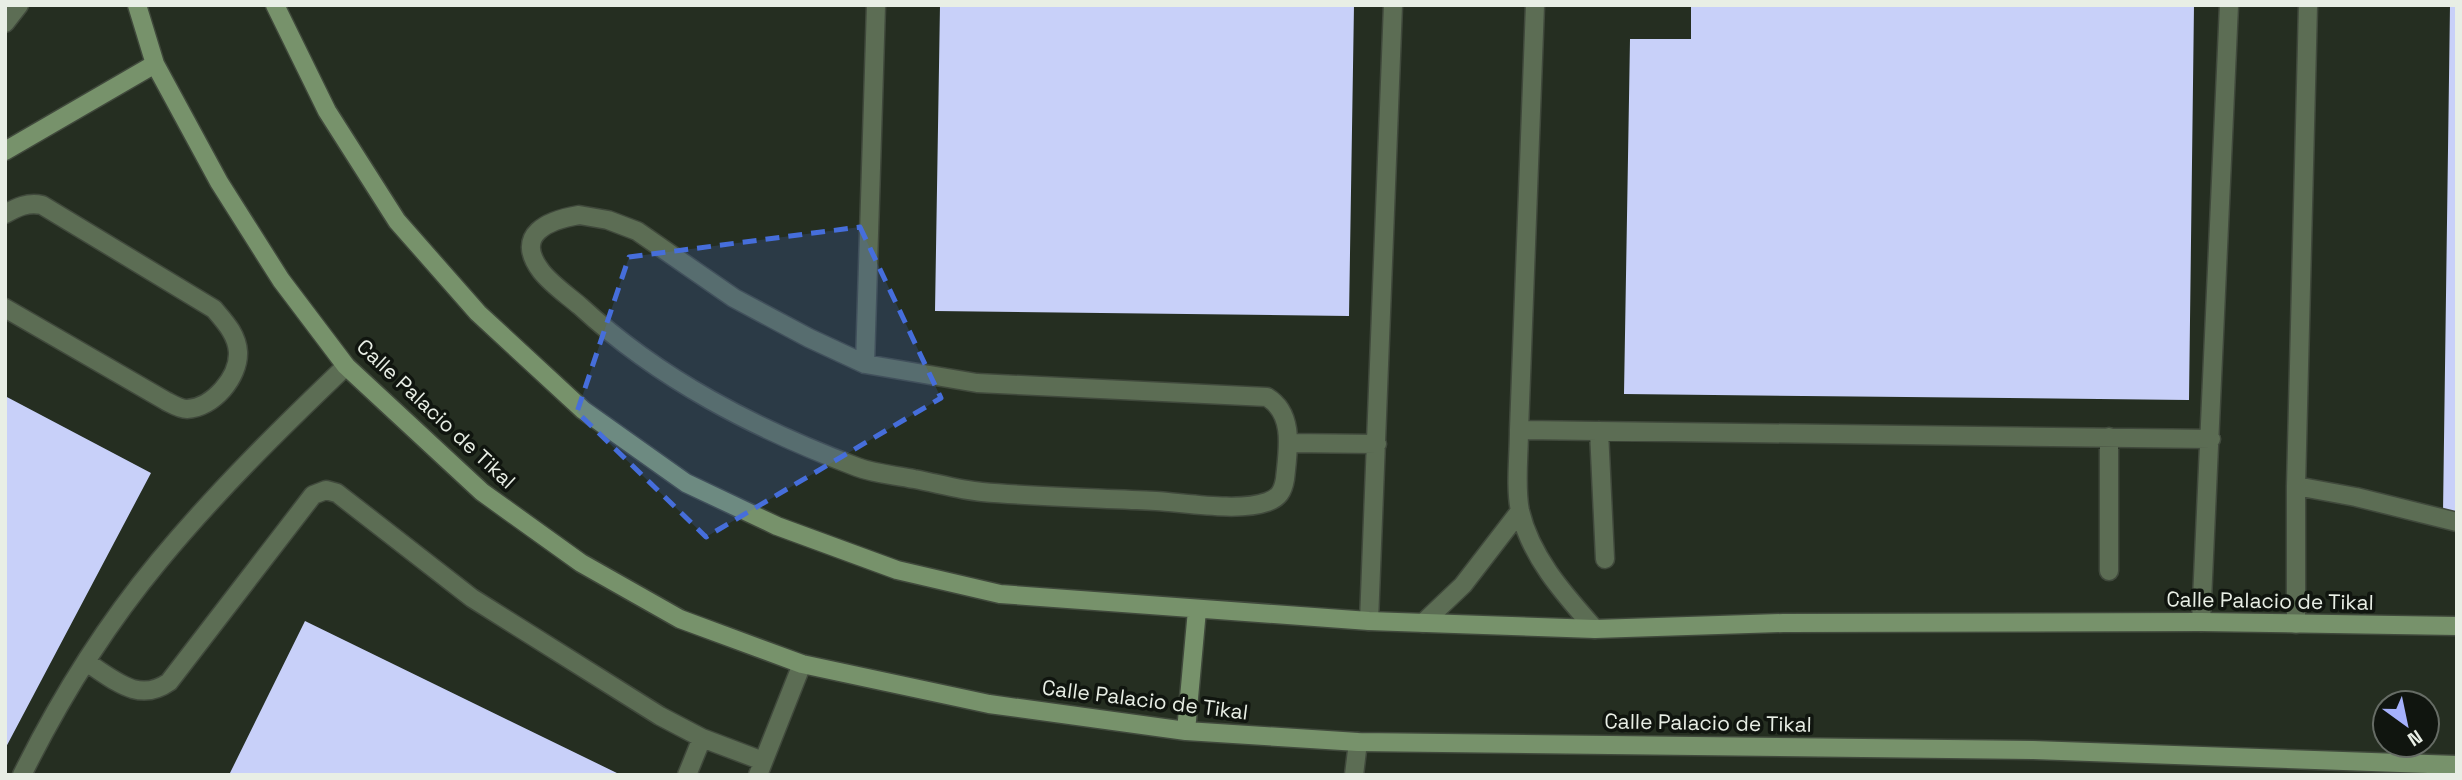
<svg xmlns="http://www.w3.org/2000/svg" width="2462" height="780" font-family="'Space Grotesk',sans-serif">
	<rect width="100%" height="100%" fill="#252e21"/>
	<path fill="#c8d0f9" d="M940,5H1354L1349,316L935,311Z
		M1691,5H2194L2189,400L1624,394L1630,39H1691Z
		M2450,5H2457V513H2443Z
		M5,396L151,473L5,749Z
		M305,621L621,775H229Z"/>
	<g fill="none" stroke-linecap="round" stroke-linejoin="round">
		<defs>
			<path id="lane" d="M1535,5L1519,430L2211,439
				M5,23L19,5
				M5,214C17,207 28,202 42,205L214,309C224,321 237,334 238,352C239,377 213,408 187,409C180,409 172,404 166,401L5,308
				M579,215L608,220L637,231L734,298L809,338L865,364L977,383L1267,397C1295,414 1288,450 1285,479C1283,491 1279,498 1267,502C1239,512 1187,503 1156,501C1098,498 1040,497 982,492C959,490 936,483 914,479C896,475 875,474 857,467C756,429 660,380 580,306C567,295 551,284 541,271C513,234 549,220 579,215Z
				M865,364L876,5
				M1519,430C1519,456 1515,487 1520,511C1531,558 1565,595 1595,629
				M1599,431L1605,559
				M2109,437V571
				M1289,443L1377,444
				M2296,486L2356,497L2457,522
				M1369,621L1393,5
				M2201,622L2229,5
				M1423,623L1463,585L1520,511
				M2296,624V486L2308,5
				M86,662C114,679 138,704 169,682L313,495L326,490L337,493L472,598L660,716L702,738L763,761
				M22,775C59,700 106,625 159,561C217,491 281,428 346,366
				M687,775L702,738
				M758,775L802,664
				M1354,775L1358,742"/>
			<path id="secondary" d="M137,5L155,64L219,182L281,280L346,366L482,492L581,563L680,619L802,664L989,704L1186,731L1358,742L2033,750L2457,765
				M275,5L327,111L397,221L478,313L583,410L686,483L777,526L897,570L1000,594L1369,621L1595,629L1783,623L2201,622L2457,626
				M5,151L155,64
				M1186,731L1197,610"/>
		</defs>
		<use href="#lane" stroke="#40493c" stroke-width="21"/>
		<use href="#secondary" stroke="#40493c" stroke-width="21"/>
		<use href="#lane" stroke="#5c6d54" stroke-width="18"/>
		<use href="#secondary" stroke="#77926b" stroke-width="18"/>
	</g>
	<path fill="#466edb" fill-opacity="0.2" stroke="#466edb" stroke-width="5" stroke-dasharray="14 9" stroke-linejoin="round" d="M860,227L941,398L706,537L577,412L629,257Z"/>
	<g text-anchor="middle" stroke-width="7" stroke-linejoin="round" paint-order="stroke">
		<g font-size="21" fill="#e8eee5" stroke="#10150f">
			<text transform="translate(436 414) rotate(43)" y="7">Calle Palacio de Tikal</text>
			<text transform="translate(2270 601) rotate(1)" y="7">Calle Palacio de Tikal</text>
			<text transform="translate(1145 700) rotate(7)" y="7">Calle Palacio de Tikal</text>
			<text transform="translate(1708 723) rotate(1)" y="7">Calle Palacio de Tikal</text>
		</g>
	</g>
	<rect width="2462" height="780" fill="none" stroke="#e8eee5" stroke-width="14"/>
	<g transform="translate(2406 724) rotate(147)"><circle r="33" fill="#10150f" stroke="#666c65" stroke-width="2"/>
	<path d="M0-5L12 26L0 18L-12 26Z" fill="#a5b1fc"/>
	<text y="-10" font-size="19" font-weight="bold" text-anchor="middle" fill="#e8eee5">N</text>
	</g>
</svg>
